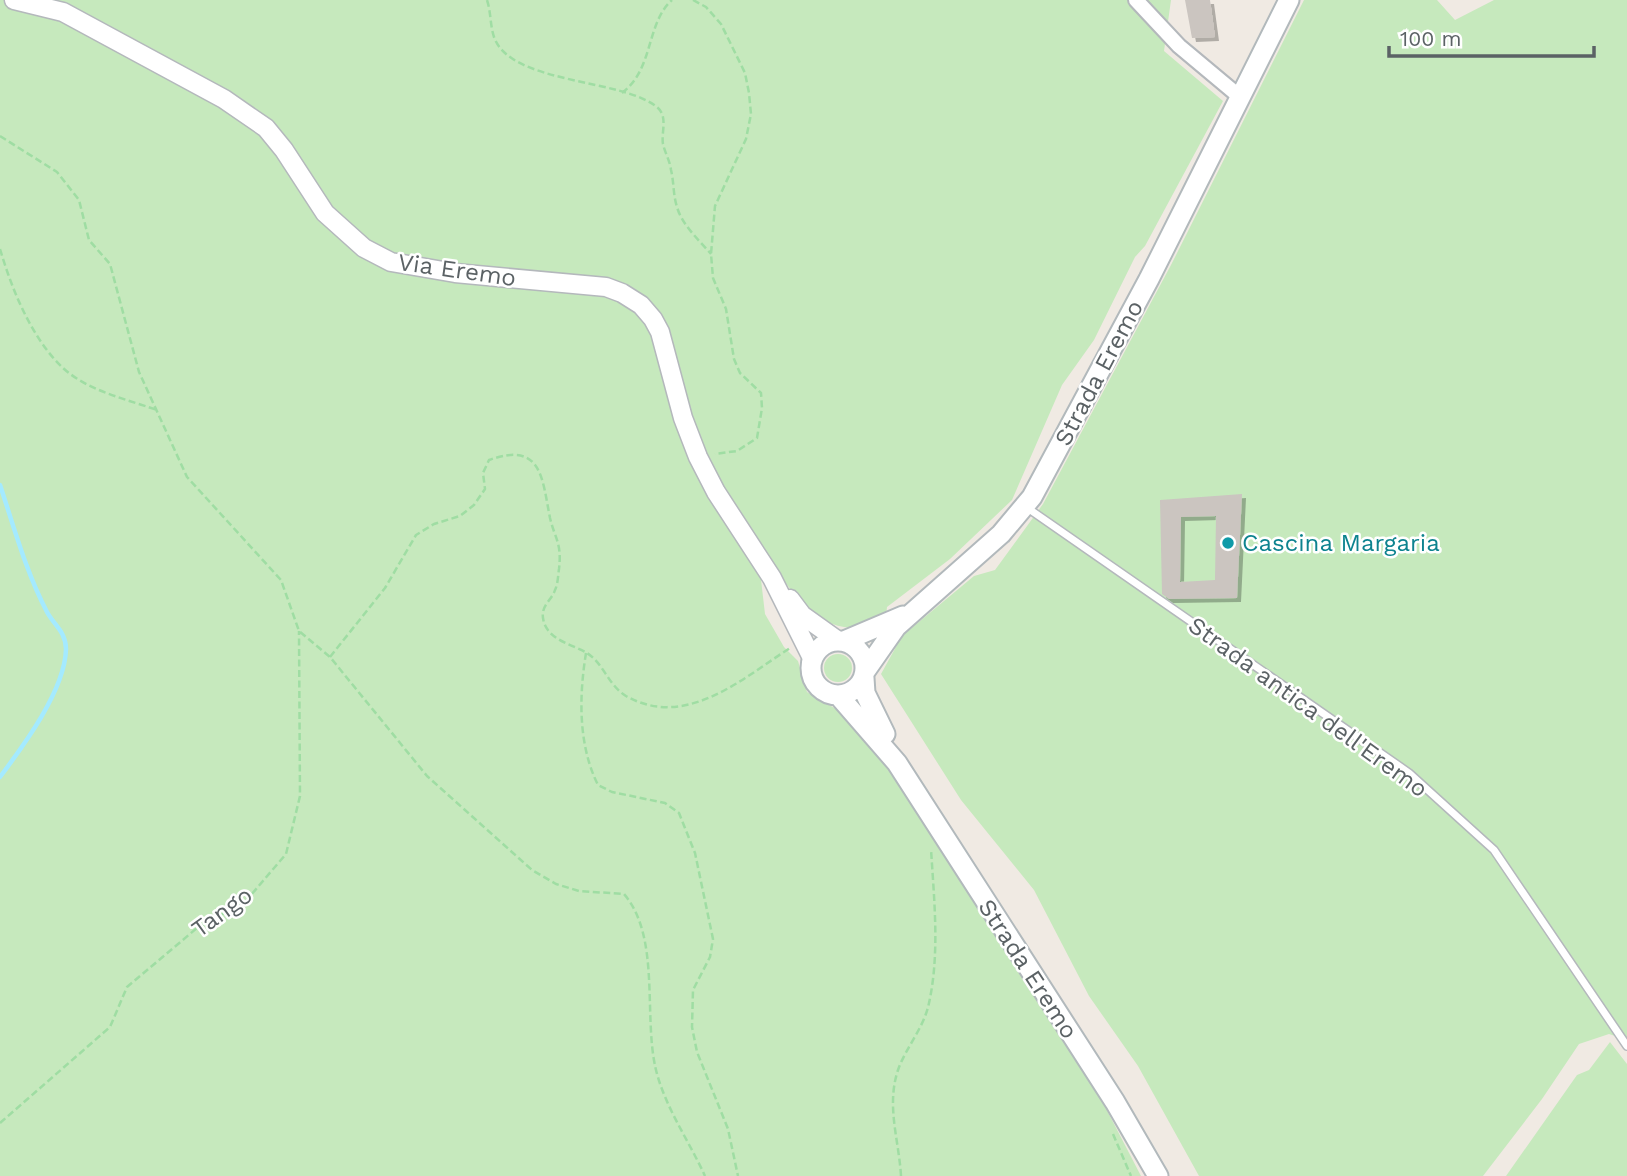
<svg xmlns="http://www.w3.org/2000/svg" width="1627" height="1176" font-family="'Work Sans',sans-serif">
	<defs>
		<filter id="shadow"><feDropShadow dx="4" dy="4" stdDeviation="0" flood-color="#0004"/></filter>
	</defs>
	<rect width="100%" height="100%" fill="#f0eae3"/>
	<path fill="#c6e9bd" d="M0,0H1171L1164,51L1223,101L1145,246L1135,257L1094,340L1062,385L1012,500L950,559L887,607L886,616C874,621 858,629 844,627C794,620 759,535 730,499L760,571L765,614L784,647L798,661L807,692L853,719L880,755L1099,1095L1141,1176H0Z
		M1304,0H1437L1455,20L1494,0H1627V1040L1609,1034L1579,1044L1542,1099L1483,1176H1199L1138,1066L1089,996L1034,890L961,800L881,674L902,636L974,576L995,570L1043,504L1171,265Z
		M824 668a14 14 0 1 1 28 0a14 14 0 1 1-28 0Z
		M1610,1042L1627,1064V1176H1506L1577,1075L1589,1070Z"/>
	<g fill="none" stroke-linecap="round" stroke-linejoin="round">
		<path stroke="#a4eaff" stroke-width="4.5" d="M0,485C14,527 26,572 47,612C54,625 66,632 66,649C65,690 24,745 0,777"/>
	</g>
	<path fill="#cbc5c0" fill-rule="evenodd" filter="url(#shadow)" d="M1185,0H1210L1215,37L1192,38Z
		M1242,494L1237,598L1169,599L1162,594L1160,500ZM1216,516L1215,580L1180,582L1181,517Z"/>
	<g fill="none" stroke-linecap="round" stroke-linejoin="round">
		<defs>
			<path id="service" d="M1026,507L1409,773L1494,850L1627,1046"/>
			<path id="minor" d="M1136,0L1179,46L1240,97"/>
			<path id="tertiary" d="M14,0L63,12L224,99L266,128L284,150L325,213L364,248L391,262L455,273L606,287L622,293L641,305L653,319L660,332L683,418L698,457L716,492L772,578L812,658
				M790,599L802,615L837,640"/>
			<path id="secondary" d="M811 668a27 27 0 1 1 54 0a27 27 0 1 1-54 0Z
				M844,641L903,616
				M866,670L896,627L1001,534L1032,497L1149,279L1289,0
				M864,678L865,693L885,734
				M838,695L897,763L1115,1102L1158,1176"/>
		</defs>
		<use href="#service" stroke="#b4b8bc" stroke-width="10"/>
		<use href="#minor" stroke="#b4b8bc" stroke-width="18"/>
		<use href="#tertiary" stroke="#b4b8bc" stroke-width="21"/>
		<use href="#secondary" stroke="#b2b9bc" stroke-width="23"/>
		<path stroke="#9fdda3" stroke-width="2.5" stroke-dasharray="7 3.5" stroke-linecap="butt" d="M487,0C491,12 490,25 494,37C511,85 624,78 658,108C668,117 661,133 663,144C665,153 670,161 671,170C674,182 673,195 677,207C682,225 699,240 711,254
			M693,0L706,7L721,24L745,73L749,93L751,114L746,139L715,206L711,254L713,278L726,309L734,359L740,373L761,393L762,408L757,438L737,451L715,454
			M622,93C654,69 646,23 672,0
			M0,136L57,172L79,200L89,240L110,264L139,372L187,477L281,580L299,631L330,657L427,776L532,870L556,884L579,891L624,894C661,937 643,1017 656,1070C665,1107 689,1141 705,1176
			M0,249C12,290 32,339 63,368C88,391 126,399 157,410
			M586,653C579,696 578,745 598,785L612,792L665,803L679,813L695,853L713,939L710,957L693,990L692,1027L697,1052L728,1129L738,1176
			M330,657L385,588L416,535L434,524L460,516L474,505L485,489L483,473L489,460C542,441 542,478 550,518C555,539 562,543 559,569C558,575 558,584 555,590C552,600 541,605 543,618C546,640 572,644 587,653C604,664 608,685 626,696C686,730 743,678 790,648
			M0,1123L110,1027L127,987L197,928L245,902L286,854L300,796L299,631
			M1113,1134L1131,1176
			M901,1176C899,1140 886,1106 898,1070C906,1047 924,1028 929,1003C940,953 934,899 931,849"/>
		<use href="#service" stroke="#fff" stroke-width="7"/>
		<use href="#minor" stroke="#fff" stroke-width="14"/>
		<use href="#tertiary" stroke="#fff" stroke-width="18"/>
		<use href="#secondary" stroke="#fff" stroke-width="19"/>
	</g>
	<circle fill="#0f9aa8" stroke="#fff" stroke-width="2.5" cx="1228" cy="543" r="7"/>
	<g text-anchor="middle" stroke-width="5" stroke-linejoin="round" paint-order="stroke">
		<g font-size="24" fill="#5b6265" stroke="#fff">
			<text transform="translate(457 270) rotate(8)" y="8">Via Eremo</text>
			<text transform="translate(1099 373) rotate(-62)" y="8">Strada Eremo</text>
			<text transform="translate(1308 707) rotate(36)" y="8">Strada antica dell'Eremo</text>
			<text transform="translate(222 912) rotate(-36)" y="8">Tango</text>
			<text transform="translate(1028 969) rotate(57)" y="8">Strada Eremo</text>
		</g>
		<g font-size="24" fill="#0d838f" stroke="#fff" text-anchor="start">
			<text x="1242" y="551">Cascina Margaria</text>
		</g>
	</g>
	<path d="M1389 46v10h205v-10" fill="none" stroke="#5b6265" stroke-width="3.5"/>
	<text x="1400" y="46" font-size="21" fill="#5b6265" stroke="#ffffff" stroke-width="5" paint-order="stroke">100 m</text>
</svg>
